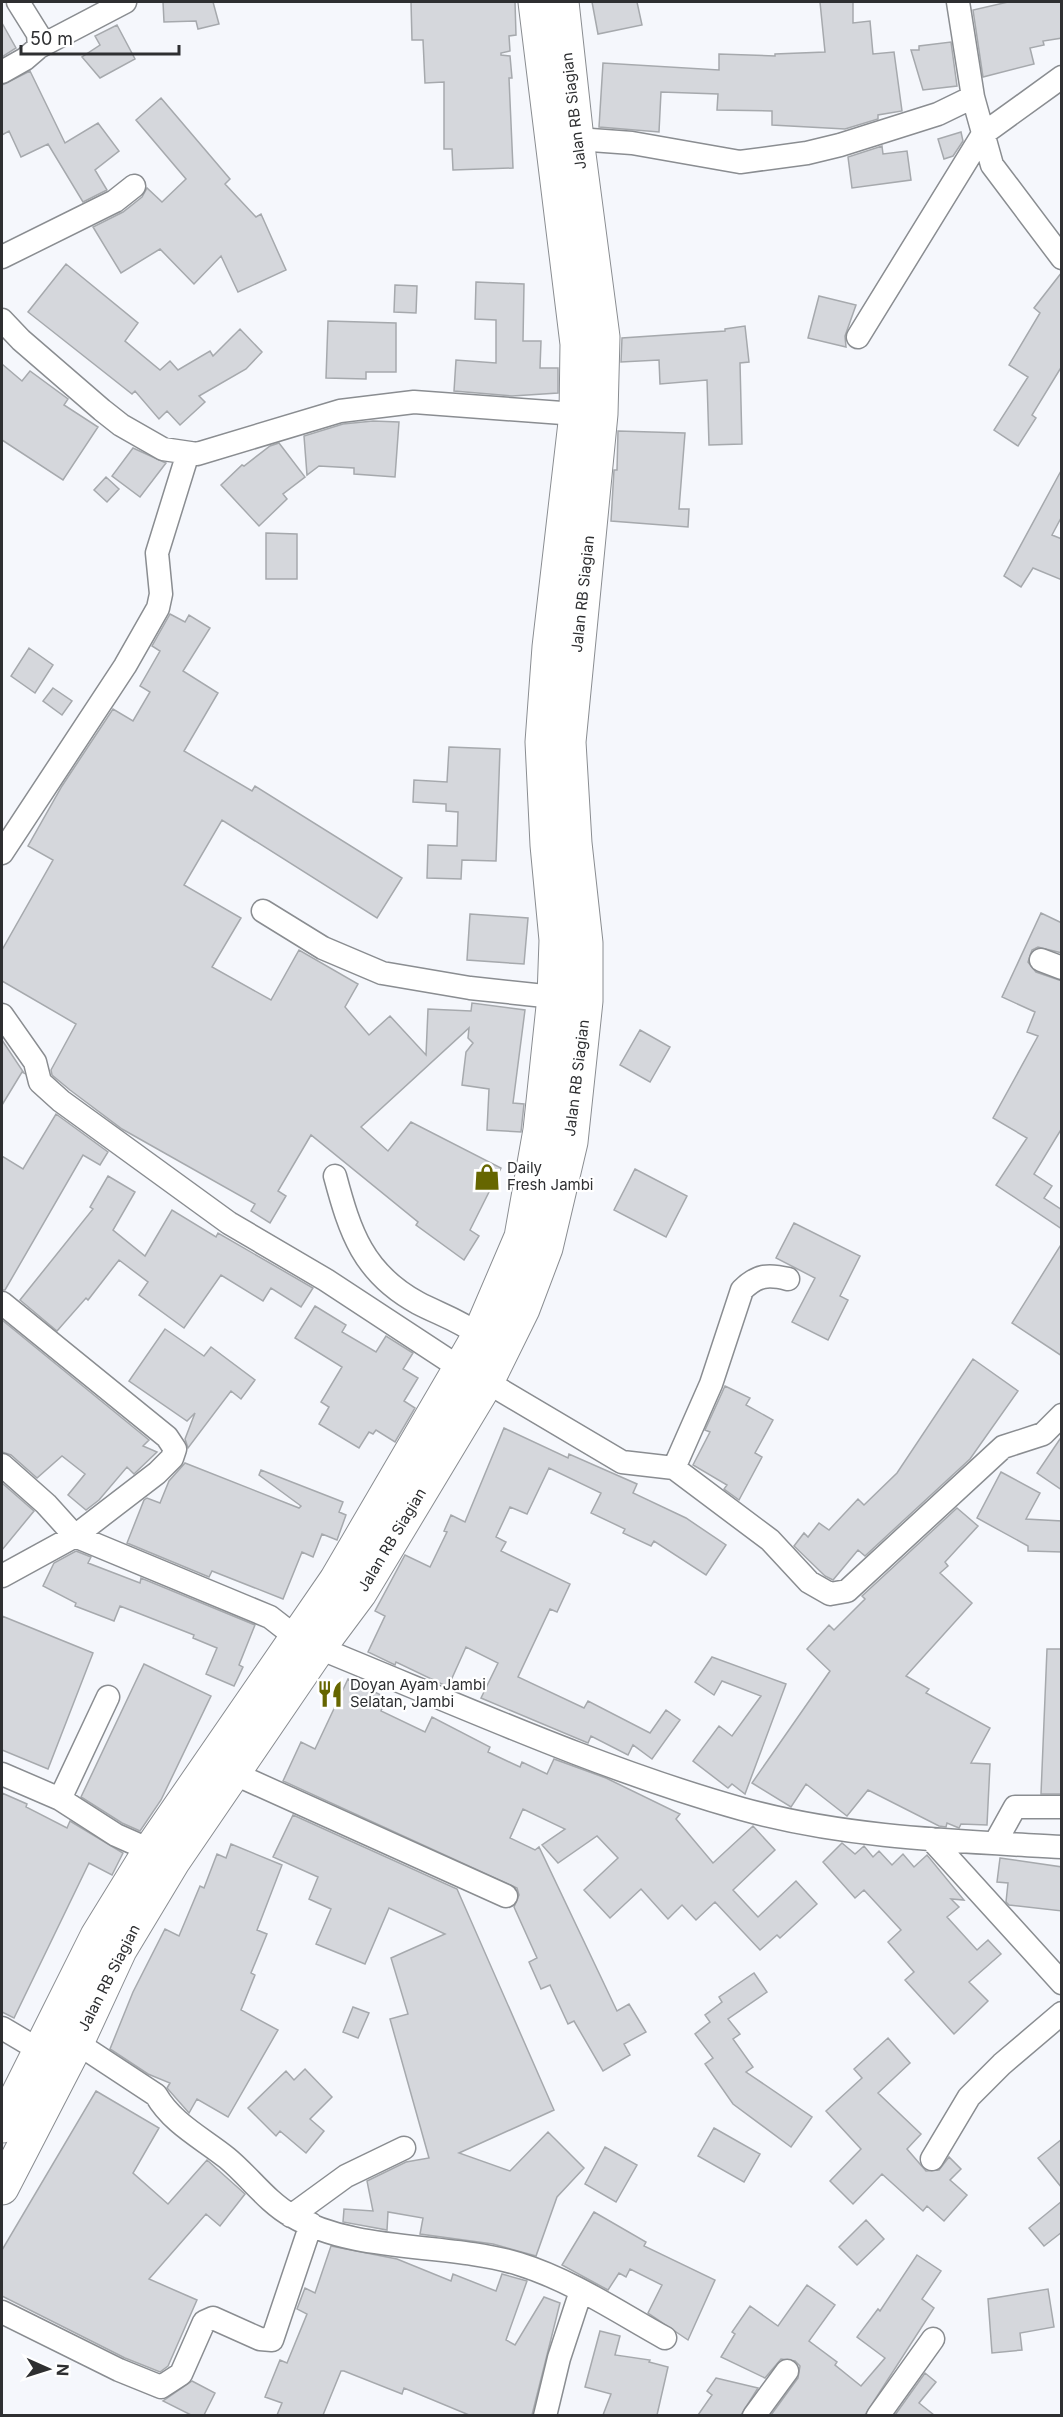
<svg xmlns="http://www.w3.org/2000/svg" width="1063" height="2417" font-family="Inter,sans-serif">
	<rect width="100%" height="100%" fill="#f5f7fc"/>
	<path fill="#d5d7dc" stroke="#a6a9ad" stroke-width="1.5" d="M163,2H213L219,24L198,29L196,21L164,22Z
		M411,2H515L516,35L509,36L510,51L501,53V55L510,56L512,78H509L513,168L453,170L452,149H444V82L425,83L423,40H412Z
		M592,2H637L642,25L598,34Z
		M820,2H853V23L870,21L873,54L894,52L902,111L878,115V119L845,129L772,125V111L717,110L718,94L661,92L659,132L599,127L603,63L719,70V54L775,56V54L825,52Z
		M1008,2H1062V38L1043,41L1044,45L1030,48L1034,64L983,77L973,10Z
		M2,23L16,48L2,57Z
		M117,25L135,59L100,78L82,57L100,45L95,36Z
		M951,42L957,86L923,90L911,50H919V46Z
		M30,71L65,143L98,123L119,151L95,170L107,190L83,202L48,144L21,157L9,131L2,135V85Z
		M161,98L230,179L225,184L256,217L261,214L286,270L238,292L221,256L194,284L160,249L121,273L93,227L123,212L142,197L147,188L162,202L186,179L136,120Z
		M961,132L963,141L953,156L944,159L938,139Z
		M882,146L883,154L907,151L911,180L852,188L848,157Z
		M66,264L138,323L125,341L160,370L170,361L178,370L210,351L213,356L240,329L262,352L246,369L199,396L205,402L180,425L167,411L159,419L135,391L132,394L28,312Z
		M1062,272V366L1032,415L1036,418L1018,446L994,430L1028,377L1009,365L1040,313L1034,308Z
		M476,282L524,284L523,341H541L540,368H558V393L512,396L454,391L456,360L496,363V320L475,319Z
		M395,285L417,286L416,313L394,312Z
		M819,296L856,305L845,336L846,347L808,338Z
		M328,321L396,323V372H366V379L326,378Z
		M745,326L749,362L740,363L742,444L709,445L707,380L660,384L659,360L621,362L622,338L725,331V329Z
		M2,364L22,381L30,371L68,399L64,405L98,427L63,480L2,440Z
		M373,421L399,422L395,477L354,474V468L319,466L307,475L304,436L343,424Z
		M618,431L685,433L679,509H689L688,527L611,521L614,470H617Z
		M279,443L305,477L283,494L287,499L259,526L221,485L242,465L244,466L270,446Z
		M133,448L166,463L140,497L112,476Z
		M1062,469V516L1052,535L1062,539V580L1033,568L1021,587L1004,576Z
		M106,477L119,489L107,502L94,490Z
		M266,533L297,534V579H266Z
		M170,614L185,622L189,615L210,628L183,671L218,693L184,751L252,791L255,786L402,878L377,918L222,820L184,885L241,918L212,967L271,1000L299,950L358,984L345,1007L369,1035L390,1016L426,1055L428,1009L471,1011L472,1003L525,1010L513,1103L524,1104L521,1132L487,1130L489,1089L462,1085L466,1052L473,1043L468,1038L469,1028L361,1127L388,1151L411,1122L501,1168L470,1230L479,1236L464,1260L416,1225L418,1222L311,1135L278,1191L286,1196L270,1223L251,1211L255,1204L122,1129L70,1090L52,1075L51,1070L76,1024L2,981V950L53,860L28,846L62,786L113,709L133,721L150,692L140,686L160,651L152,646Z
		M29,648L53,665L35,693L11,676Z
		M53,688L72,701L62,715L43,701Z
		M449,747L500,749L496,861L462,860L461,879L427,878L428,845L457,846L458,812L446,811V804L413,802L414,780L447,782Z
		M1041,913L1062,923V953L1038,947L1032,950L1028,962L1036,972L1062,981V1128L1034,1174L1052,1186L1044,1198L1062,1210V1229L996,1185L1027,1138L993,1118L1038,1036L1027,1032L1035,1012L1002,997Z
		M470,914L528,918L524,964L467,960Z
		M640,1030L670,1047L650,1082L620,1065Z
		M2,1040L24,1073L22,1072L2,1105Z
		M56,1114L108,1152L100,1165L83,1155L5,1290H2V1156L23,1169Z
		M635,1169L687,1196L666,1237L614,1210Z
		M108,1176L135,1192L113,1230L145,1256L172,1210L216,1237L218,1233L313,1288L301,1307L271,1288L263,1301L221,1275L184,1328L139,1295L148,1282L119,1260L88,1300L86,1298L57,1331L20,1300L93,1209L90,1207Z
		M794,1223L860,1256L840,1296L848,1300L828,1340L792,1322L815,1278L776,1258Z
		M1062,1243V1356L1012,1323Z
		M315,1306L346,1325L342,1332L376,1352L386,1336L413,1353L403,1369L418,1378L404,1401L415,1408L395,1442L376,1430L373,1434L369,1432L359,1448L319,1424L329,1407L321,1402L342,1367L295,1338Z
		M2,1320L149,1440L143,1446L157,1452L134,1474L127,1467L99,1500L86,1510L68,1495L85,1474L62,1456L37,1478L11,1455L2,1452Z
		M165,1329L204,1356L211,1347L255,1380L241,1399L231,1391L188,1448L185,1439L195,1413L187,1421L129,1381Z
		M973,1359L1018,1391L970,1459L865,1556L858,1550L833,1580L825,1576L794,1546L804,1533L808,1537L819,1523L829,1530L858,1499L864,1505L897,1473Z
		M725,1386L750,1398L746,1405L773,1420L755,1453L762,1457L739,1500L724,1489L727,1485L693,1465L710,1432L705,1430Z
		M504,1428L568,1458L569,1454L637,1484L633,1493L686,1518L726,1545L706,1575L654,1541L651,1546L623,1533L625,1529L591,1513L601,1493L549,1468L527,1514L510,1507L496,1537L506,1542L501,1551L570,1584L557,1612L550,1609L518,1677L584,1708L588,1701L650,1733L666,1710L680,1720L652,1759L633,1745L628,1755L591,1736L588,1743L481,1698L498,1663L466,1647L448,1687L396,1662L395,1665L368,1652L385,1616L375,1611L405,1555L430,1567L447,1532L444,1531L451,1515L465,1522Z
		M1062,1436V1490L1037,1473Z
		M185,1463L299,1508L301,1506L259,1475L261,1470L343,1502L339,1512L346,1515L337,1540L322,1534L313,1557L302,1552L283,1599L212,1571L209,1577L127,1543L144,1500L147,1498L160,1503L169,1481Z
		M1001,1472L1040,1493L1026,1519L1062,1521V1552L1028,1551V1546L977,1518Z
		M2,1483L34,1511L2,1550Z
		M957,1508L978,1526L945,1562L948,1566L940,1573L972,1603L906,1676L929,1689L926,1693L990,1728L971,1763L990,1764L987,1825L961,1824L959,1828L947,1823L946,1827L939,1826L868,1790L847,1816L806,1784L791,1807L752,1783L830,1671L807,1649L829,1625L834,1630L865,1599L862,1596Z
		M76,1551L91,1557L88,1563L140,1583L141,1578L255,1625L239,1665L243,1667L234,1686L206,1674L217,1648L193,1638L194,1635L120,1606L114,1621L75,1606L76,1603L43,1586L54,1563Z
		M2,1616L93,1653L48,1769L2,1750Z
		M1047,1649H1062V1794H1041Z
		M712,1657L786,1684L745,1794L732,1784L728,1788L693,1761L719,1726L732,1736L761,1696L722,1681L714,1695L695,1682Z
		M144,1664L211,1696L161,1800L140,1831L122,1823L81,1797Z
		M348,1679L387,1698L381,1711L425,1732L432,1717L490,1747L488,1752L520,1767L522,1762L547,1774L554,1759L606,1778L680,1814L676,1819L713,1863L753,1826L775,1850L733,1890L758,1917L796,1881L817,1904L780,1938L777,1935L760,1950L715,1902L696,1920L682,1905L668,1919L641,1889L610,1918L584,1890L618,1858L597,1836L558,1863L542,1845L565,1829L523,1809L510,1838L535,1850L539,1847L617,2011L629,2004L646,2032L624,2044L630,2055L603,2071L574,2021L568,2024L550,1985L541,1989L529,1962L537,1958L514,1907L519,1895L517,1888L283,1781L301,1742L315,1749Z
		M2,1793L27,1804L26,1807L67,1828L70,1821L123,1853L112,1875L89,1863L14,2018L2,2012Z
		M293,1815L457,1889L554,2110L459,2153L510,2171L548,2132L584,2168L557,2197L536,2256L493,2244L420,2234L423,2218L388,2212L387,2230L343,2222L344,2209L373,2211L367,2181L406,2162L429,2158L390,2019L408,2014L391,1958L445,1934L389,1908L365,1964L316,1944L331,1909L309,1899L318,1877L273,1857Z
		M842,1843L855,1854L864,1846L873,1857L879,1851L892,1865L903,1854L914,1867L927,1855L964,1900L951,1899L959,1907L947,1917L977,1950L988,1940L1001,1954L969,1982L988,2001L954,2034L905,1980L914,1972L888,1942L901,1930L864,1890L855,1898L823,1862Z
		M231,1844L282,1865L257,1930L267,1934L251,1973L255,1975L241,2010L278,2030L228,2117L197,2099L189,2113L167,2088L170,2083L148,2074L110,2049L133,1992L165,1929L179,1936L200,1886L204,1888L217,1854L226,1858Z
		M1000,1858L1062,1867V1911L1009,1905L1006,1902L1008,1883L997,1882Z
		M754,1973L767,1992L728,2019L740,2034L733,2039L753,2067L746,2072L812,2117L791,2147L733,2104L705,2064L713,2058L695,2034L710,2022L705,2015L722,2002L719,1997Z
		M353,2007L369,2013L358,2038L343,2032Z
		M888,2038L910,2063L878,2093L921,2134L907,2149L926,2171L939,2170L949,2157L961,2169L950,2180L967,2195L944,2221L927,2206L923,2211L882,2174L853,2204L830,2181L861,2149L826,2111L862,2078L854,2069Z
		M305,2069L332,2097L310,2119L324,2131L306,2153L280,2131L276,2136L248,2108L286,2071L294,2080Z
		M96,2091L159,2128L133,2173L168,2204L207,2160L245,2194L220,2226L206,2214L149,2279L197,2300L168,2366L160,2372L125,2358L2,2296V2250Z
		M714,2128L760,2154L744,2182L698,2156Z
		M1062,2139V2188L1038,2158Z
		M605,2147L637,2165L616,2202L585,2184Z
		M1062,2201V2232L1044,2246L1029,2228Z
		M594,2212L646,2242L644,2246L715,2280L688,2340L648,2313L662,2285L630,2269L626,2277L619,2273L608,2290L562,2265Z
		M866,2220L884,2239L857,2265L839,2247Z
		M331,2246L397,2259L451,2281L453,2274L496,2291L502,2274L527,2281L506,2340L515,2345L544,2297L560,2303L532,2415H469L404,2388L402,2394L344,2371H341L323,2415H277L282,2403L265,2397L280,2360L287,2363L307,2314L297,2309L305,2288L315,2293Z
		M917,2255L941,2271L922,2299L934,2308L865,2415H771L798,2378L800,2366L795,2361L781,2359L765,2378L721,2357L735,2334L732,2332L750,2306L778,2326L807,2285L835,2305L809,2341L837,2362L835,2365L861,2386L885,2358L857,2337L878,2309L880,2311Z
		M1048,2289L1054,2327L1020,2333L1022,2350L992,2353L988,2299Z
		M600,2331L620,2336L615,2355L650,2360L649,2362L668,2367L657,2415H603L611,2394L585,2387Z
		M925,2373L936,2382L919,2403L934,2415H895Z
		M716,2378L758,2388L741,2415H698L712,2395L707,2391Z
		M192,2381L215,2393L204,2415H191L163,2401Z"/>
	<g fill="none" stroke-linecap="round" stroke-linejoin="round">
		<defs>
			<path id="minor" d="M958,2L973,97L992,165L1062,258
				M39,47L125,2
				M2,72L25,59L39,47L38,34L18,2
				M577,139L632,143L740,162L807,153L840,145L938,114L973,97
				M2,257L115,201L134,186
				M2,320L21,340L102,410L121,425L163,449L197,454L340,411L414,402L576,414
				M858,337L983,134L1062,77
				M2,853L125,666L158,608L161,594L157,553L188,453
				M263,911L323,948L382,973L470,988L554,997
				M1041,960L1062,968
				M2,1015L35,1062L40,1082L61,1101L229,1223L326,1280L460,1368
				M335,1176C350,1232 363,1273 418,1303C439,1314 459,1320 479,1335
				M2,1303L167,1437L175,1449L172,1458L157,1473L75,1536L2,1576
				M487,1382L622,1462L674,1468L770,1540L809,1582L830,1594L847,1591L1003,1447L1043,1434L1062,1415
				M2,1465L46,1504L75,1536L270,1617L297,1638
				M674,1468L711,1384L742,1290C757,1275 768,1274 788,1279
				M319,1648C457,1704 599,1769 742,1809C846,1838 955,1841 1062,1847
				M2,1774L60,1799L116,1835L150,1850
				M235,1774L506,1896
				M60,1799L108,1697
				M931,1839L1062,1983
				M995,1843L1015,1807H1062
				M2,2028L41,2051
				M77,2043L156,2095C172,2123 202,2138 227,2158C249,2176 267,2202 292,2216C357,2254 447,2242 519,2264C571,2280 618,2312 665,2338
				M932,2159L969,2097L1002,2064L1062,2013
				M291,2216L346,2176L404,2148
				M2,2312L119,2370L161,2387L181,2374L204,2322L213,2318L260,2339L272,2340L311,2224
				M545,2416L559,2358L581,2291
				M754,2416L787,2371
				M878,2416L933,2339"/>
			<path id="highway" d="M2,2126L97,1936L150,1850L336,1580L460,1368L479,1335L521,1237L540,1130L554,997L556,940L547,845L542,742L549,647L576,414L577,344L535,2
				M2,2188L77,2043L120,1950L173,1862L319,1648L360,1593L487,1382L523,1309L546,1248L571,1142L586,1001V943L575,843L569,742L601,414L603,337L577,139L562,2"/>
		</defs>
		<use href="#minor" stroke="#8a8d91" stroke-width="25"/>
		<use href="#highway" stroke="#8a8d91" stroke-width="35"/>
		<use href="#minor" stroke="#fff" stroke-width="22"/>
		<use href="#highway" stroke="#fff" stroke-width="33"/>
	</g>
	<defs>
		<symbol id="shop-bare" viewBox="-9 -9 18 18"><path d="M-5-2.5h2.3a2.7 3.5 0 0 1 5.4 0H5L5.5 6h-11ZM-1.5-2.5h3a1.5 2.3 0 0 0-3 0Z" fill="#660" stroke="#fff" stroke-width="2.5" paint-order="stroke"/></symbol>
		<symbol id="restaurant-bare" viewBox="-9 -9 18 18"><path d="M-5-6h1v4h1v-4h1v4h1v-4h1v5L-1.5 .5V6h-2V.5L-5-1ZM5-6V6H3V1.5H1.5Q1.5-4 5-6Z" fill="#660" stroke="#fff" stroke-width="2.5" paint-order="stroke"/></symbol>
	</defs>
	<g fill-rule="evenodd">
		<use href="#shop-bare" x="468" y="1158" width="38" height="38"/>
		<use href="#restaurant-bare" x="311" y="1675" width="38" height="38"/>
	</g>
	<g text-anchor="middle" stroke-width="4.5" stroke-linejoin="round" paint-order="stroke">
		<g font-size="15" fill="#2e2f31" stroke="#fff">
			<text transform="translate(574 111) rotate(-97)" y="5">Jalan RB Siagian</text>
			<text transform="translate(583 594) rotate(-84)" y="5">Jalan RB Siagian</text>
			<text transform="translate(577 1078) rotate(-83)" y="5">Jalan RB Siagian</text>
			<text transform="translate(392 1540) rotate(-59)" y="5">Jalan RB Siagian</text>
			<text transform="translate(109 1978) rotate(-63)" y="5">Jalan RB Siagian</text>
		</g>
		<g font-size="15" fill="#2e2f31" stroke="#fff" text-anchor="start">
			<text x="507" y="1173">Daily<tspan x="507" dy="17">Fresh Jambi</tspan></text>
			<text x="350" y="1690">Doyan Ayam Jambi<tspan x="350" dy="17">Selatan, Jambi</tspan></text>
		</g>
	</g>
	<rect width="1063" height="2417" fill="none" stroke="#2e2f31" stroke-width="6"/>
	<g transform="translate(48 2369) rotate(93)" stroke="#ffffff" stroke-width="4.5" paint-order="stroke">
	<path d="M0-4.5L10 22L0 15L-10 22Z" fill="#2e2f31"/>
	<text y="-9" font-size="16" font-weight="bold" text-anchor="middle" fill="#2e2f31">N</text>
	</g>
	<path d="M21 45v9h158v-9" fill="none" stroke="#2e2f31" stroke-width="3"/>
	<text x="30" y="45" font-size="18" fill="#2e2f31" stroke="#ffffff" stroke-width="4.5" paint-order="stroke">50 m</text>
</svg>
